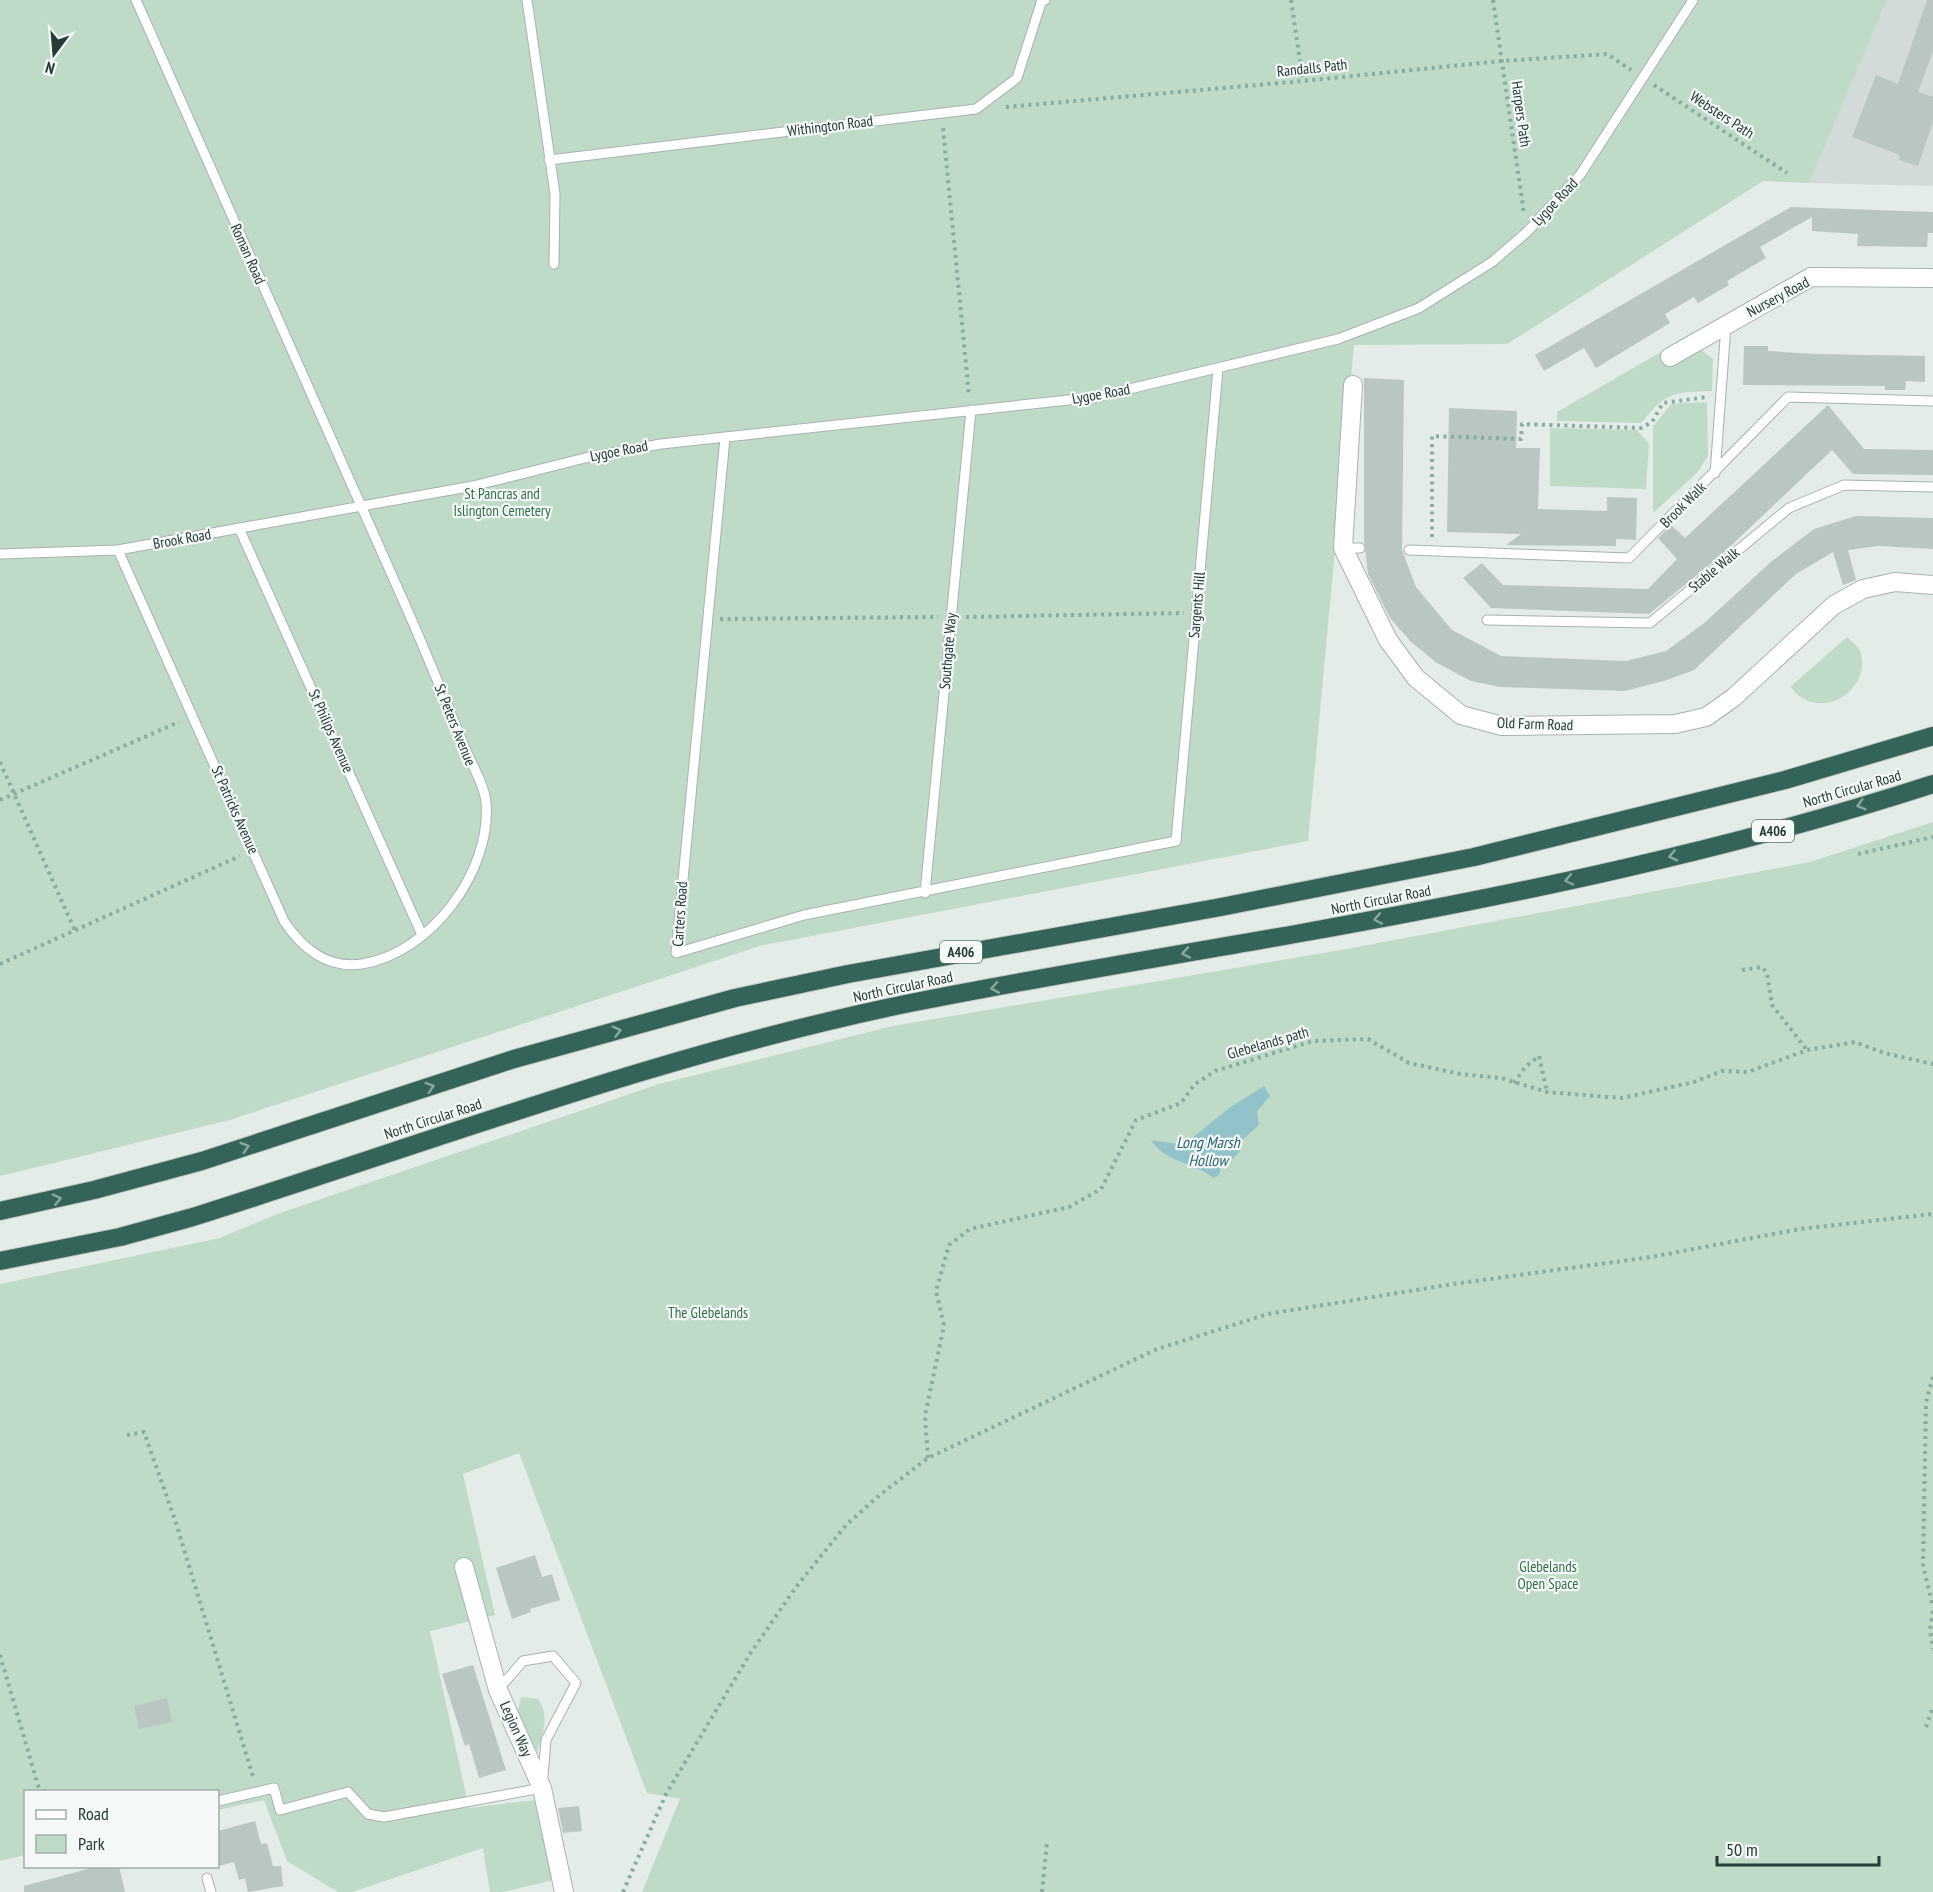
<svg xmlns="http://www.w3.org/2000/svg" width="1933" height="1892" font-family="'PT Sans Narrow',sans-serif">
	<rect width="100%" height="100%" fill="#e4ece8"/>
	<path fill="#d2dbd7" d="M1887,0H1933V186L1809,183Z"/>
	<path fill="#bfdac6" d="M0,0H1887L1809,183L1763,181L1507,344L1354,345L1308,841L760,946L230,1120L0,1176Z
		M1700,349L1713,359L1712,391C1671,393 1668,391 1641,423L1557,421V412L1661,352L1670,366Z
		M1707,402L1708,456L1697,473L1653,513V427L1671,404Z
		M1550,428L1637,430L1649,444L1646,489L1550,486Z
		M1847,637C1851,641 1858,646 1860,651C1871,683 1835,715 1804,699C1799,697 1794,691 1790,687Z
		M1933,822V1892H642L680,1799L647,1793L519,1453L463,1474L495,1615L430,1631L469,1808L535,1800L554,1880L503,1892H490L483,1848L352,1892H338L287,1861L264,1800L218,1810V1792H26L25,1855L0,1861V1284L220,1238L277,1214L659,1084L893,1026L1347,949L1810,862Z
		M521,1697L538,1699C550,1716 543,1733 537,1752L518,1711Z"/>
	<path fill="#92c3ca" d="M1264,1086L1270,1096L1257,1111L1259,1125L1241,1141L1240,1151L1233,1159L1225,1160L1218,1176L1213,1178C1197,1163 1165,1163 1151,1140L1184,1145L1229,1108Z"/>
	<path fill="#b9c6c1" d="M1927,0H1933V51L1918,92L1933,97V122L1918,166L1899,160L1900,155L1852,137L1876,75L1898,84Z
		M1791,207L1933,212V233H1928L1927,247L1857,246L1858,234L1812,231V217L1760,247L1766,258L1727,281L1729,285L1698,303L1694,297L1665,314L1670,323L1596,368L1584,348L1544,371L1535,355Z
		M1744,346H1768V351L1816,354L1925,356V382L1906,381L1905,390H1885V386L1743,385Z
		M1364,378L1404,380L1402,550L1416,587L1452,630L1501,656L1626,661L1666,651L1703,624L1772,561L1814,529L1856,516L1933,518V549L1878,546L1848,550L1856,580L1843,585L1833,552L1796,574L1694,670L1667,680L1625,691L1500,687L1471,681L1437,663L1411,642L1390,618L1368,574L1364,540Z
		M1828,405L1864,449L1933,450V475L1853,474L1832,450L1718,558L1649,614L1491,608L1463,578L1482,563L1503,585L1648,589L1677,559L1658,538L1671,525L1685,538Z
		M1449,408L1517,411L1516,448H1540L1538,509L1607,511V497L1637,498L1636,540L1616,539V546L1506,545L1521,534L1447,532Z
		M535,1555L542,1577L552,1574L560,1600L530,1609L531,1612L512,1619L496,1568Z
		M473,1665L506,1770L479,1778L469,1744L465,1746L442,1674Z
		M167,1698L172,1722L139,1729L134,1706Z
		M579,1806L582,1831L563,1833L558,1808Z
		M255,1821L261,1844L267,1843L273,1866H281L283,1886L248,1892L245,1878L239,1880L234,1862L218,1866V1831Z
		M99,1866H119L125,1892H24V1886Z"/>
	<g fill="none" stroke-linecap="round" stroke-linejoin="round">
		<defs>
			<path id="lane" d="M527,0L555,194L554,264
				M549,160L976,109L1017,78L1041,3L1045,0
				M725,438L676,953L804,915L1176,841L1218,369
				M1715,473L1726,326
				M239,528L422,935
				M1343,548H1360
				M118,550L284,921C302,948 326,969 362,964C431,953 492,871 486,802C484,784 471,763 464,746C443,694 422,642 399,591C312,394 223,197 136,0
				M1409,550L1629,558L1788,397L1933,401
				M0,554L118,550L473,486L585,458L661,444L1096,397L1338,339L1419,308L1492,262L1527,232L1580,175L1693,0
				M1487,620L1650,623L1789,508L1844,485L1933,487
				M925,893L971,410
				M218,1801L274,1788L280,1810L348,1792L368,1814L384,1817L542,1788L546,1740L576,1683L553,1656L523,1661L498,1690
				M207,1878L211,1892"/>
			<path id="street" d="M1670,357L1811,277L1933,278
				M1353,385L1343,548L1388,640L1416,678L1461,715L1502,726L1675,724L1706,717L1733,698L1834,605L1863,589L1895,582L1933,585
				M464,1567L498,1690L542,1788L564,1892"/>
			<path id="highway" d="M0,1211L94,1190L202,1161L514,1059L735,998L848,974L1221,907L1474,857L1785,780L1933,736
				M0,1261L120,1237L193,1217C431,1142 665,1053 910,1003C1040,977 1171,956 1301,933C1514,895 1727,851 1933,784"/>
		</defs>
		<use href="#lane" stroke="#a7b3af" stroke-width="11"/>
		<use href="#street" stroke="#a7b3af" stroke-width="20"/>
		<use href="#highway" stroke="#c2c8c6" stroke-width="20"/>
		<path stroke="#88aca0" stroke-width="4" stroke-dasharray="3 4.5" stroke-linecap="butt" d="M1291,0L1303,81
			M1493,0L1524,214
			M1654,85L1787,173
			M1006,107L1303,81L1501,61L1607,54L1631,70
			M943,128L969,395
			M1432,537V436L1521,439L1522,424L1641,428L1652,422L1663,403L1707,397
			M966,617L1184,613
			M720,619L938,617
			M0,762L75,931
			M0,800L179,722
			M1858,854L1933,837
			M0,964L240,856
			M1742,970L1762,967L1767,973L1772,1005L1807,1050
			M1514,1083L1525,1067L1539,1056L1547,1092
			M1933,1377L1926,1402L1923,1565L1933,1607
			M127,1435L144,1432L176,1523L254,1780
			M928,1458L925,1416L944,1325L936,1291L949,1245L970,1229L1069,1207L1101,1189L1136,1120L1181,1103L1194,1085L1215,1071L1313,1041L1368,1039L1409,1063L1460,1074L1501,1078L1547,1092L1622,1098L1694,1082L1722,1071L1748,1072L1807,1050L1855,1042L1884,1053L1933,1064
			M1933,1611L1930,1630L1933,1649
			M0,1655L40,1792
			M1926,1727L1933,1707
			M623,1892L666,1794L750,1654L796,1587L846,1525L881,1494L928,1458L1157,1349L1268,1314L1453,1284L1651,1257L1800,1229L1933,1214
			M1042,1892L1047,1842"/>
		<use href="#lane" stroke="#fff" stroke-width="9"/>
		<use href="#street" stroke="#fff" stroke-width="18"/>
		<use href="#highway" stroke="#346459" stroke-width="18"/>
	</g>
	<defs><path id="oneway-chevron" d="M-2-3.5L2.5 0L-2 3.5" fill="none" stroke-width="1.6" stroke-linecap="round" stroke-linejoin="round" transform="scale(1.5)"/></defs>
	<g stroke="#8aa7a0">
		<use href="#oneway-chevron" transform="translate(1861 805) rotate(164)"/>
		<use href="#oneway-chevron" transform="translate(1673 856) rotate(167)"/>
		<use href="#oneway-chevron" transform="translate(1569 880) rotate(168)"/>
		<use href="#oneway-chevron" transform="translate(1378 919) rotate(169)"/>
		<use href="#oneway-chevron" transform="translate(1186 953) rotate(170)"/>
		<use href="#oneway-chevron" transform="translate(995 988) rotate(170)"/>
		<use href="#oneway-chevron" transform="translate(617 1031) rotate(-15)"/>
		<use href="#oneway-chevron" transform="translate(430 1087) rotate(-18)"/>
		<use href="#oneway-chevron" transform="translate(245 1147) rotate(-18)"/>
		<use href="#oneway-chevron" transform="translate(57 1199) rotate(-13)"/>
	</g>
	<g text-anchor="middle" stroke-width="4.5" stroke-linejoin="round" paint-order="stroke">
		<g fill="#f4f8f6" stroke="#63746f" stroke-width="1.5">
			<rect x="1752" y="820" width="42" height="22" rx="4.5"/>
			<rect x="940" y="941" width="42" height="22" rx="4.5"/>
		</g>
		<g font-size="14" font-weight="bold" fill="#253b35">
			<text x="1773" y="836">A406</text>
			<text x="961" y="957">A406</text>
		</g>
		<g font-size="15" fill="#253b35" stroke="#f4f8f6">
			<text transform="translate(1312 68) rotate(-6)" y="5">Randalls Path</text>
			<text transform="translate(1521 114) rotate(82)" y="5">Harpers Path</text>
			<text transform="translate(1722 115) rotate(33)" y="5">Websters Path</text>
			<text transform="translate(830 126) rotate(-7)" y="5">Withington Road</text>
			<text transform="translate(1555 202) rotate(-47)" y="5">Lygoe Road</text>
			<text transform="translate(248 254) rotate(66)" y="5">Roman Road</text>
			<text transform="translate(1778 297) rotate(-28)" y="5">Nursery Road</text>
			<text transform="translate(1101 394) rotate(-10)" y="5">Lygoe Road</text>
			<text transform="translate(619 451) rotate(-11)" y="5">Lygoe Road</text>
			<text transform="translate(1683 505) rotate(-45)" y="5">Brook Walk</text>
			<text transform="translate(182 539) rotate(-10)" y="5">Brook Road</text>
			<text transform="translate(1714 570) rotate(-40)" y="5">Stable Walk</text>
			<text transform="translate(1197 605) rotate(-85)" y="5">Sargents Hill</text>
			<text transform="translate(948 651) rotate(-85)" y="5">Southgate Way</text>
			<text transform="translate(1535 724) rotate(2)" y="5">Old Farm Road</text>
			<text transform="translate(455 725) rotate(68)" y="5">St Peters Avenue</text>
			<text transform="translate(331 731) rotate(66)" y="5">St Philips Avenue</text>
			<text transform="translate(1852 789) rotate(-16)" y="5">North Circular Road</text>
			<text transform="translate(235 810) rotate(66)" y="5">St Patricks Avenue</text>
			<text transform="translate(1381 900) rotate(-11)" y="5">North Circular Road</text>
			<text transform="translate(680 914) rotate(-86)" y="5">Carters Road</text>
			<text transform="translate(903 987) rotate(-12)" y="5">North Circular Road</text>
			<text transform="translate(1268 1043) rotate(-16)" y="5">Glebelands path</text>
			<text transform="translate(433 1119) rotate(-18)" y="5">North Circular Road</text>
			<text transform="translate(516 1729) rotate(66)" y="5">Legion Way</text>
		</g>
		<g font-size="15" fill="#346e49" stroke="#f4f8f6">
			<text x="502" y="499">St Pancras and<tspan x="502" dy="17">Islington Cemetery</tspan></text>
			<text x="708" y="1318">The Glebelands</text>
			<text x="1548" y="1572">Glebelands<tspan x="1548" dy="17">Open Space</tspan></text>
		</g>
		<g font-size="16" font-style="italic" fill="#266671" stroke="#f4f8f6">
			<text x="1208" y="1148">Long Marsh<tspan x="1208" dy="18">Hollow</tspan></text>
		</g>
	</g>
	<rect x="24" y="1790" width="195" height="78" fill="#f4f8f6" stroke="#a1aca9" stroke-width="1.5"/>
	<rect x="36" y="1810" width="30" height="9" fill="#ffffff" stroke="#a1aca9" stroke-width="1.5"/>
	<text x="78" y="1820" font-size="18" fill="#253b35">Road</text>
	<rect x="36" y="1835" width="30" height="18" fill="#bfdac6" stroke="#a1aca9" stroke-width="1.5"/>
	<text x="78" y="1850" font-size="18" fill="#253b35">Park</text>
	<g transform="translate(54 54) rotate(196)" stroke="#f4f8f6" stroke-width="4.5" paint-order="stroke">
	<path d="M0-4.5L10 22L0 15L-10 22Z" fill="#253b35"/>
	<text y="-9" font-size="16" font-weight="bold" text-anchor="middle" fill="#253b35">N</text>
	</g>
	<path d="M1717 1856v9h162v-9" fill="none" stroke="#253b35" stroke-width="3"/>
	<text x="1726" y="1856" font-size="18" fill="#253b35" stroke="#f4f8f6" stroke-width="4.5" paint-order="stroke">50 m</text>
</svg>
